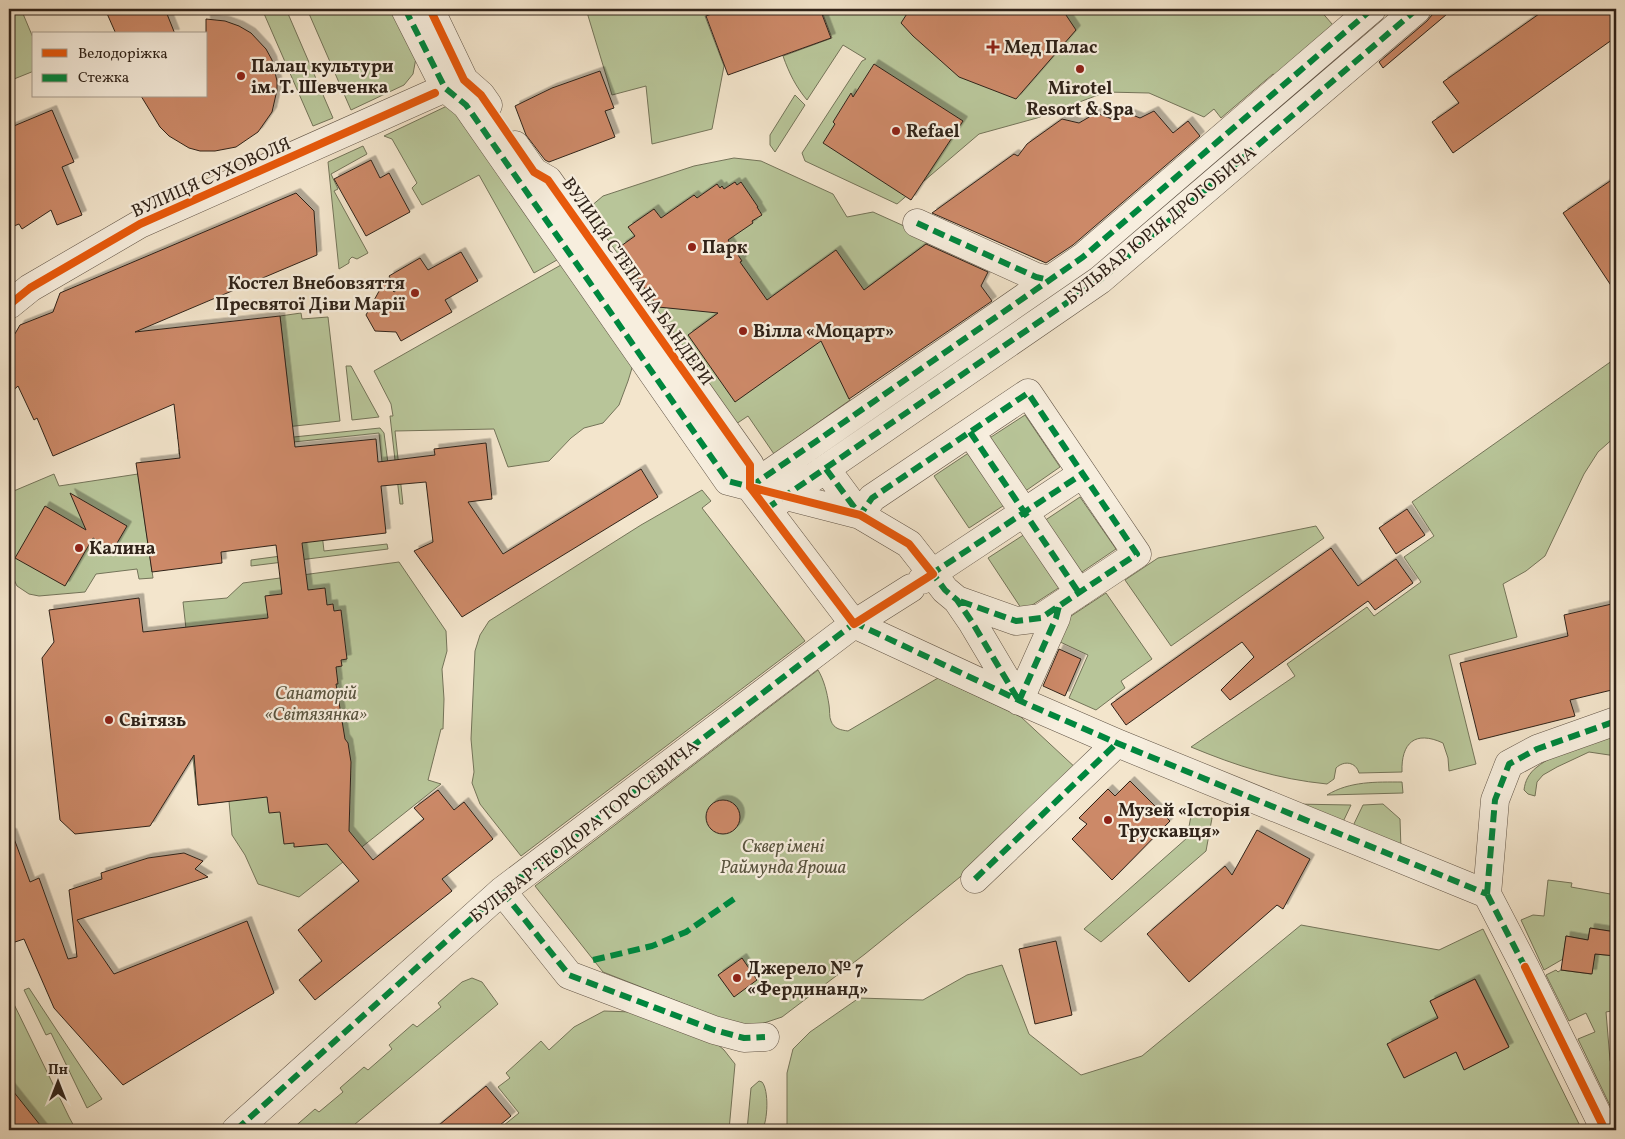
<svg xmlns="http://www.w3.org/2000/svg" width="1625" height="1139" font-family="Vollkorn,serif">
	<defs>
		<filter id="shadow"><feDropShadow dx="4.5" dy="-4.5" stdDeviation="0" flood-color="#0004"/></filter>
	</defs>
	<rect width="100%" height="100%" fill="#f3e5cc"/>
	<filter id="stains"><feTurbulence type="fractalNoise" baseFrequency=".004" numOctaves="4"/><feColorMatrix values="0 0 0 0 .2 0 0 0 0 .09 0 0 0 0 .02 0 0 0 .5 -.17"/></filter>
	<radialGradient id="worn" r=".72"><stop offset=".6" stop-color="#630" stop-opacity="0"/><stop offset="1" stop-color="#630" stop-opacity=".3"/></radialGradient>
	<path fill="#b8c599" stroke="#747459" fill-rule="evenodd" d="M9,9H21L34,40V71L9,81Z
		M262,9H286L333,118L313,126Z
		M307,9H391L416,58L413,74L404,85L351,110Z
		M586,9H724L705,16L724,66L712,129L652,144L646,86L612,95Z
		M821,9H1319L1339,32L1278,77L1273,74L1221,118L1214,109L1204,117L1149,93L1106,92L1037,118L979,134L897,204L805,161L802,153L862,61L866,59L843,45L807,100C796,87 789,73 783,56L832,38Z
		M795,95L805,105L775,152L770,145V135Z
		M447,106L460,107L564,256L534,273L479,175L422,205L412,188L417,183L392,139L384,136Z
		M363,146L367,154L331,174L338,189L334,191L368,253L357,259L352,257L349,260V263L339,269L328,162Z
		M734,158L761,161L833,194L847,217L873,212L933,239L815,327L850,400L774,454L748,416L730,428L586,225L590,207L603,196L694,166Z
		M568,261L629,348L632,368L628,381L619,405L603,423L584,428L571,438L549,461L508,467L494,429L395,431L403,504H400L390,416H393L391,404L374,371Z
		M301,313L302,319L328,317L340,421L178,439L177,427L291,414L280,316Z
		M1616,358V436L1598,452L1584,474L1545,556L1526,571L1503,584L1517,637L1449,655L1476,764L1449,771L1448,758L1443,743C1415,730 1401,743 1402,772L1359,773C1356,762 1344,760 1336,768L1334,779L1327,784C1277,779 1237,766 1191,747L1295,676L1287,664L1367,607L1374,616L1421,582L1404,557L1434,536L1412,502Z
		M346,366H351L379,417L352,420Z
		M1025,415L1060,467L1024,492L988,439Z
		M380,428L384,433L389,471L383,472L379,433L179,454V449Z
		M970,452L1006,504L969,528L934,476Z
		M54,474L59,486L138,474L153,578L139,579L137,569L96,574L85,592L39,596L29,594L17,586L9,569V493Z
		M316,481L324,551L387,544L388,549L251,566V560L296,554Z
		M702,490L711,501L702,508L805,641L521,856L480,804L472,783L474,772L471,739L475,651L480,635L489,621L641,525Z
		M1080,497L1116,549L1079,574L1044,521Z
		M1316,526L1324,538L1171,646L1125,580L1158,558Z
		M1025,534L1060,587L1023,611L988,558Z
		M399,562L446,631L447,651L442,669L444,699L443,729H441L428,780L441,784L299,897L258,884L245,855L232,835L229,801L198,805L183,665L190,664L183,602L227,598L243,583Z
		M1106,593L1152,659L1121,681L1125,688L1096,710L1069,698L1088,655L1056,640L1065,620Z
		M818,670C824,680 827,692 829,705C830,710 829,717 831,721C834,729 841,730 848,731L938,678L1021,717L1078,770L981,860L865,954L782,1017L755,1026L730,1022L603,972L535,886Z
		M1616,734V756L1589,752L1557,767L1543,775L1537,782L1535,796L1528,794L1524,790C1525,781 1529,773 1537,767C1555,752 1593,743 1616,734Z
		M1402,782L1403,793L1327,795C1350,781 1376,782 1402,782Z
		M1293,804L1351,805L1342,824Z
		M1383,804L1400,819L1401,849L1352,828L1363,805Z
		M1192,810L1212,818L1206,851L1101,942L1084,929L1187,838Z
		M1548,880L1572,883L1571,887L1616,895V932L1590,928L1588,940L1566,936L1563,959L1544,970L1521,920L1533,915L1544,916Z
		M1301,925L1439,950L1483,929L1582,1130H789L787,1125V1073L793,1049L810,1032L859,998L923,1000L967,975L1002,965L1029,1034L1081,1075L1142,1056ZM1475,979L1509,1047L1465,1069L1430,1001Z
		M1595,954L1616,956V1010L1606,1012L1610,1060L1616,1079V1118L1578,1039L1595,1032L1586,1013L1569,1021L1546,975L1556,970L1558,972L1561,970L1591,974Z
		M472,978L482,982L498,1004L348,1130H291L315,1109L319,1112L343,1092L340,1088L364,1067L368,1070L392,1049L389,1045L413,1024L417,1027L441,1007L438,1003L462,982Z
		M29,988L102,1099L87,1108L51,1033L46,1035L24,990Z
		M9,994L69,1117L76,1130H9Z
		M604,1011L632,1012L716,1043L724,1050L735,1064L729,1130H498L519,1113L498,1087L510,1078L506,1073L541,1041L549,1050L574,1027Z
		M759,1081L762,1082C769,1090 768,1121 762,1130H747L751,1088Z"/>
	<path fill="#cc8968" stroke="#302319" filter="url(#shadow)" d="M105,9H165L175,34H116Z
		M726,9H820L831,38L728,75L706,16Z
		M910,9H1062L1076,30L1016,99L959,77L913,36L901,23Z
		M1432,9H1453L1383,68L1379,62L1427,21L1432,15Z
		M1546,9H1616V37L1453,153L1432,122L1459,103L1443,82Z
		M206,19L225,21L239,26L251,33L266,49L272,60L277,81V90L272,112L258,132L236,147L215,151H200L189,148L169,136L160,127L141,96H206Z
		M874,64L963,121L911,200L823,143L835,124L833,122L851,93L853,97Z
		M600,71L614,108L605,111L615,137L549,162L545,160L526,135L515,106L552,88Z
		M52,110L74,162L62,167L82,215L57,225L51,210L22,229L19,224L9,228V128Z
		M1154,111L1173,133L1188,121L1200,136L1073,245L1046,263L932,213L1014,154L1018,156L1027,144L1062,119L1079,123L1096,113L1115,120L1125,112L1140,118Z
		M371,160L380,178L389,173L410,212L366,236L334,179Z
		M1616,177V293L1563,213Z
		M735,182L737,185L741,182L758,207H757L762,215L752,221L753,223L728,240L742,261L740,262L767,300L836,250L864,290L926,244L988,272L981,286L992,301L849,399L821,341L735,402L688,335L718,313L658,307L623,258L627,254L621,246L635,236L628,227L654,209L661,218L694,195L697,198L717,184L720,188L722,186L724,189Z
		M296,193L314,211L317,255L135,332L280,316L295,447L376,439L378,462L435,455L434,449L486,443L492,499L468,502L503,554L641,469L658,497L462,617L414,551L433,542L426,482L381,486L386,533L302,543L308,590L325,588L327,605L333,604L334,611L341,610L347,659L341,660L342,666L336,667L338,684H336L345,739L348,743L351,762L349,831L373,860L424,819L414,808L438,790L454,810L464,802L493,839L442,879L452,891L315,1000L299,980L322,961L298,930L359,881L327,844L294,847V843L284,844L280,812L269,813L267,797L198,805L194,755L150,826L75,834L60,820L42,658L54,642L49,610L139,598L143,632L268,618L265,596L282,594L276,545L221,552L222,563L152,572L136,463L180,458L174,404L53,456L37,418L34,420L18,386L9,394V344L20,325L53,312L60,293Z
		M461,252L478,281L445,300L452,312L401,341L396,332L375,331L366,315L384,282L394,292L397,290L389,276L420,258L428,270Z
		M70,493L127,526L113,550L93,538L65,586L15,558L45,506L86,530Z
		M1407,509L1425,535L1396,554L1379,528Z
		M1331,548L1358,586L1396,559L1413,583L1375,610L1368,601L1230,700L1221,690L1254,657L1242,642L1126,725L1111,704Z
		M1616,603V689L1570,700L1575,716L1479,740L1460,663L1568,636L1564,615Z
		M1059,649L1081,659L1065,696L1043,686Z
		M1130,781L1170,821L1112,880L1072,839L1087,824L1079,818L1108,789L1115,796Z
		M706 817a17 17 0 1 1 34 0a17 17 0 1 1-34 0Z
		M1257,830L1310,859L1283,909L1277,905L1189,982L1147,934L1225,866L1232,875Z
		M9,833H12L30,882L39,878L68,959L77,957L69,890L102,879L101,873L148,858L184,853L203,861L195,869L208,877L77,920L114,974L247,921L274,993L123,1085L54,1008L24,939L15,942L9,924Z
		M1590,928L1616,932V956L1595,954L1592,974L1561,970L1566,936L1588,940Z
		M1056,941L1072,1015L1035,1024L1019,949Z
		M742,958L757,980L734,997L718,975Z
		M1475,979L1509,1047L1464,1070L1456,1052L1404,1078L1387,1044L1438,1018L1430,1001Z
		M9,1086L44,1130H9Z
		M486,1086L511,1116L494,1130H433Z"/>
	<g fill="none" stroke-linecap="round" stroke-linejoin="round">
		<defs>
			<path id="street" d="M405,9L445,88L466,105L728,481L860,515L909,544L945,590L957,600L972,622L1019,701
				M430,9L464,80L481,95L488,105
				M515,145L534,172L548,180L750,465V487
				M917,223L1036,277L1049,280
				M9,305L30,288L140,224L461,81
				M970,432L1079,593
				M826,469L860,515L872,498L1028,393L1137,554L1041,618L1016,621L957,600
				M750,487L854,624L1027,704L1117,743L1487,894
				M750,487L1083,257L1372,9
				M776,503L1100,280L1417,9
				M922,580L1082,474
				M1019,701L1056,618L1059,606
				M975,879L1117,743
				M502,891L569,975L714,1030L744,1038L765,1037
				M1487,894L1525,967L1605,1130
				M1487,894L1495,800L1509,764L1537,749L1616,721
				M236,1130L502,891L854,624L911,588"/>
		</defs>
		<use href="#street" stroke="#615446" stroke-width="29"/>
		<use href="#street" stroke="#f7eede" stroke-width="28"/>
		<path stroke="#00873e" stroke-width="6" stroke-dasharray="12 6" stroke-linecap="butt" d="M405,9L445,88L466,105L728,481L754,488
			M917,223L1036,277L1049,280
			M970,432L1079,593
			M826,469L860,515L872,498L1028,393L1137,554L1041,618L1016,621L957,600
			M750,487L1083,257L1372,9
			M766,509L1100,280L1417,9
			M930,570L945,590L957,600L972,622L1019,701
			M930,575L1082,474
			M853,622L1027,704L1117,743L1487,894
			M1019,701L1056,618L1059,606
			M975,879L1117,743
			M502,891L569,975L714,1030L744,1038L765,1037
			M1487,894L1495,800L1509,764L1537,749L1616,721
			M1487,894L1525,967
			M593,960L652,946L686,932L734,899
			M236,1130L502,891L856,622"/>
		<defs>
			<path id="cycleway" d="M430,9L464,80L481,95L534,172L548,180L750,465V487L854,624L933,574L909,544L860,515L750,487
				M9,305L30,288L140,224L435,93
				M1525,967L1605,1130"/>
		</defs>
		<use href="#cycleway" stroke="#f7eede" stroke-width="11"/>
		<use href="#cycleway" stroke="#e8590c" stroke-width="8"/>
	</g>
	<g fill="#8f2418" stroke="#f7eede" stroke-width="2">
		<path d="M990.5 39.5h5v5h5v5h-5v5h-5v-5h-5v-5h5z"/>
		<circle cx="1080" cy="69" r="5"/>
		<circle cx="241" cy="76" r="5"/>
		<circle cx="896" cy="131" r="5"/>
		<circle cx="692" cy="247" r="5"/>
		<circle cx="415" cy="293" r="5"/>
		<circle cx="743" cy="331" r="5"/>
		<circle cx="79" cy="548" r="5"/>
		<circle cx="109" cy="720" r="5"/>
		<circle cx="1108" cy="820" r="5"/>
		<circle cx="737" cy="978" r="5"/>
	</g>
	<g text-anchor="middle" stroke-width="4.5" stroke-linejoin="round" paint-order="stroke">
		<g font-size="18" font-weight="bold" fill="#302319" stroke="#f7eede" text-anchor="start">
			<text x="1004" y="53">Мед Палас</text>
			<text x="251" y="72">Палац культури<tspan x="251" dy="21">ім. Т. Шевченка</tspan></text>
			<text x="1080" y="94" text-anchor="middle">Mirotel<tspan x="1080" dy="21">Resort &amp; Spa</tspan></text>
			<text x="906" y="137">Refael</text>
			<text x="702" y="253">Парк</text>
			<text x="405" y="289" text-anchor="end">Костел Внебовзяття<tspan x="405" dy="21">Пресвятої Діви Марії</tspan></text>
			<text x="753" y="337">Вілла «Моцарт»</text>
			<text x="89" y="554">Калина</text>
			<text x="119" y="726">Світязь</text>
			<text x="1118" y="816">Музей «Історія<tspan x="1118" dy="21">Трускавця»</tspan></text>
			<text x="747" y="974">Джерело № 7<tspan x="747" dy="21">«Фердинанд»</tspan></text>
		</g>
		<g font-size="18" fill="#302319" stroke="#f7eede">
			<text transform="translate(211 177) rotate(-24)" y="6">ВУЛИЦЯ СУХОВОЛЯ</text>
			<text transform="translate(1160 225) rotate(-39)" y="6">БУЛЬВАР ЮРІЯ ДРОГОБИЧА</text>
			<text transform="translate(638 281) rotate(55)" y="6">ВУЛИЦЯ СТЕПАНА БАНДЕРИ</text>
			<text transform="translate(584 831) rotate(-38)" y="6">БУЛЬВАР ТЕОДОРА ТОРОСЕВИЧА</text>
		</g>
		<g font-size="18" font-style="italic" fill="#59543f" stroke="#f7eede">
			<text x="316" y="699">Санаторій<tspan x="316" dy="21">«Світязянка»</tspan></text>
			<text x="783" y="852">Сквер імені<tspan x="783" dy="21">Раймунда Яроша</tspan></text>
		</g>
	</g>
	<rect width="1625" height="1139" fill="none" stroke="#f3e5cc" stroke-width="30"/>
	<rect x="10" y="10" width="1605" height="1119" fill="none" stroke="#302319" stroke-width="2.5"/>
	<rect x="15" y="15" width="1595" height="1109" fill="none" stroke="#302319"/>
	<rect x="32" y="32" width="175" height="65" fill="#f7eede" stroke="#a79d8f"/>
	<rect x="42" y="49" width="25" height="8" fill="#e8590c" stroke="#a79d8f"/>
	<text x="78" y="58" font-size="15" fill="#302319">Велодоріжка</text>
	<rect x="42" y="74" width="25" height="8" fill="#00873e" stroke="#a79d8f"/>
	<text x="78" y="82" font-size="15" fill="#302319">Стежка</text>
	<g transform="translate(58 1082)" stroke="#f7eede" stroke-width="4" paint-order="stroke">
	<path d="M0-4L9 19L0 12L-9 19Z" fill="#302319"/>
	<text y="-8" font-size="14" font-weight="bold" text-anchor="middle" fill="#302319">Пн</text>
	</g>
	<rect width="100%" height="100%" filter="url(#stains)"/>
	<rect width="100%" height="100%" fill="url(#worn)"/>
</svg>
